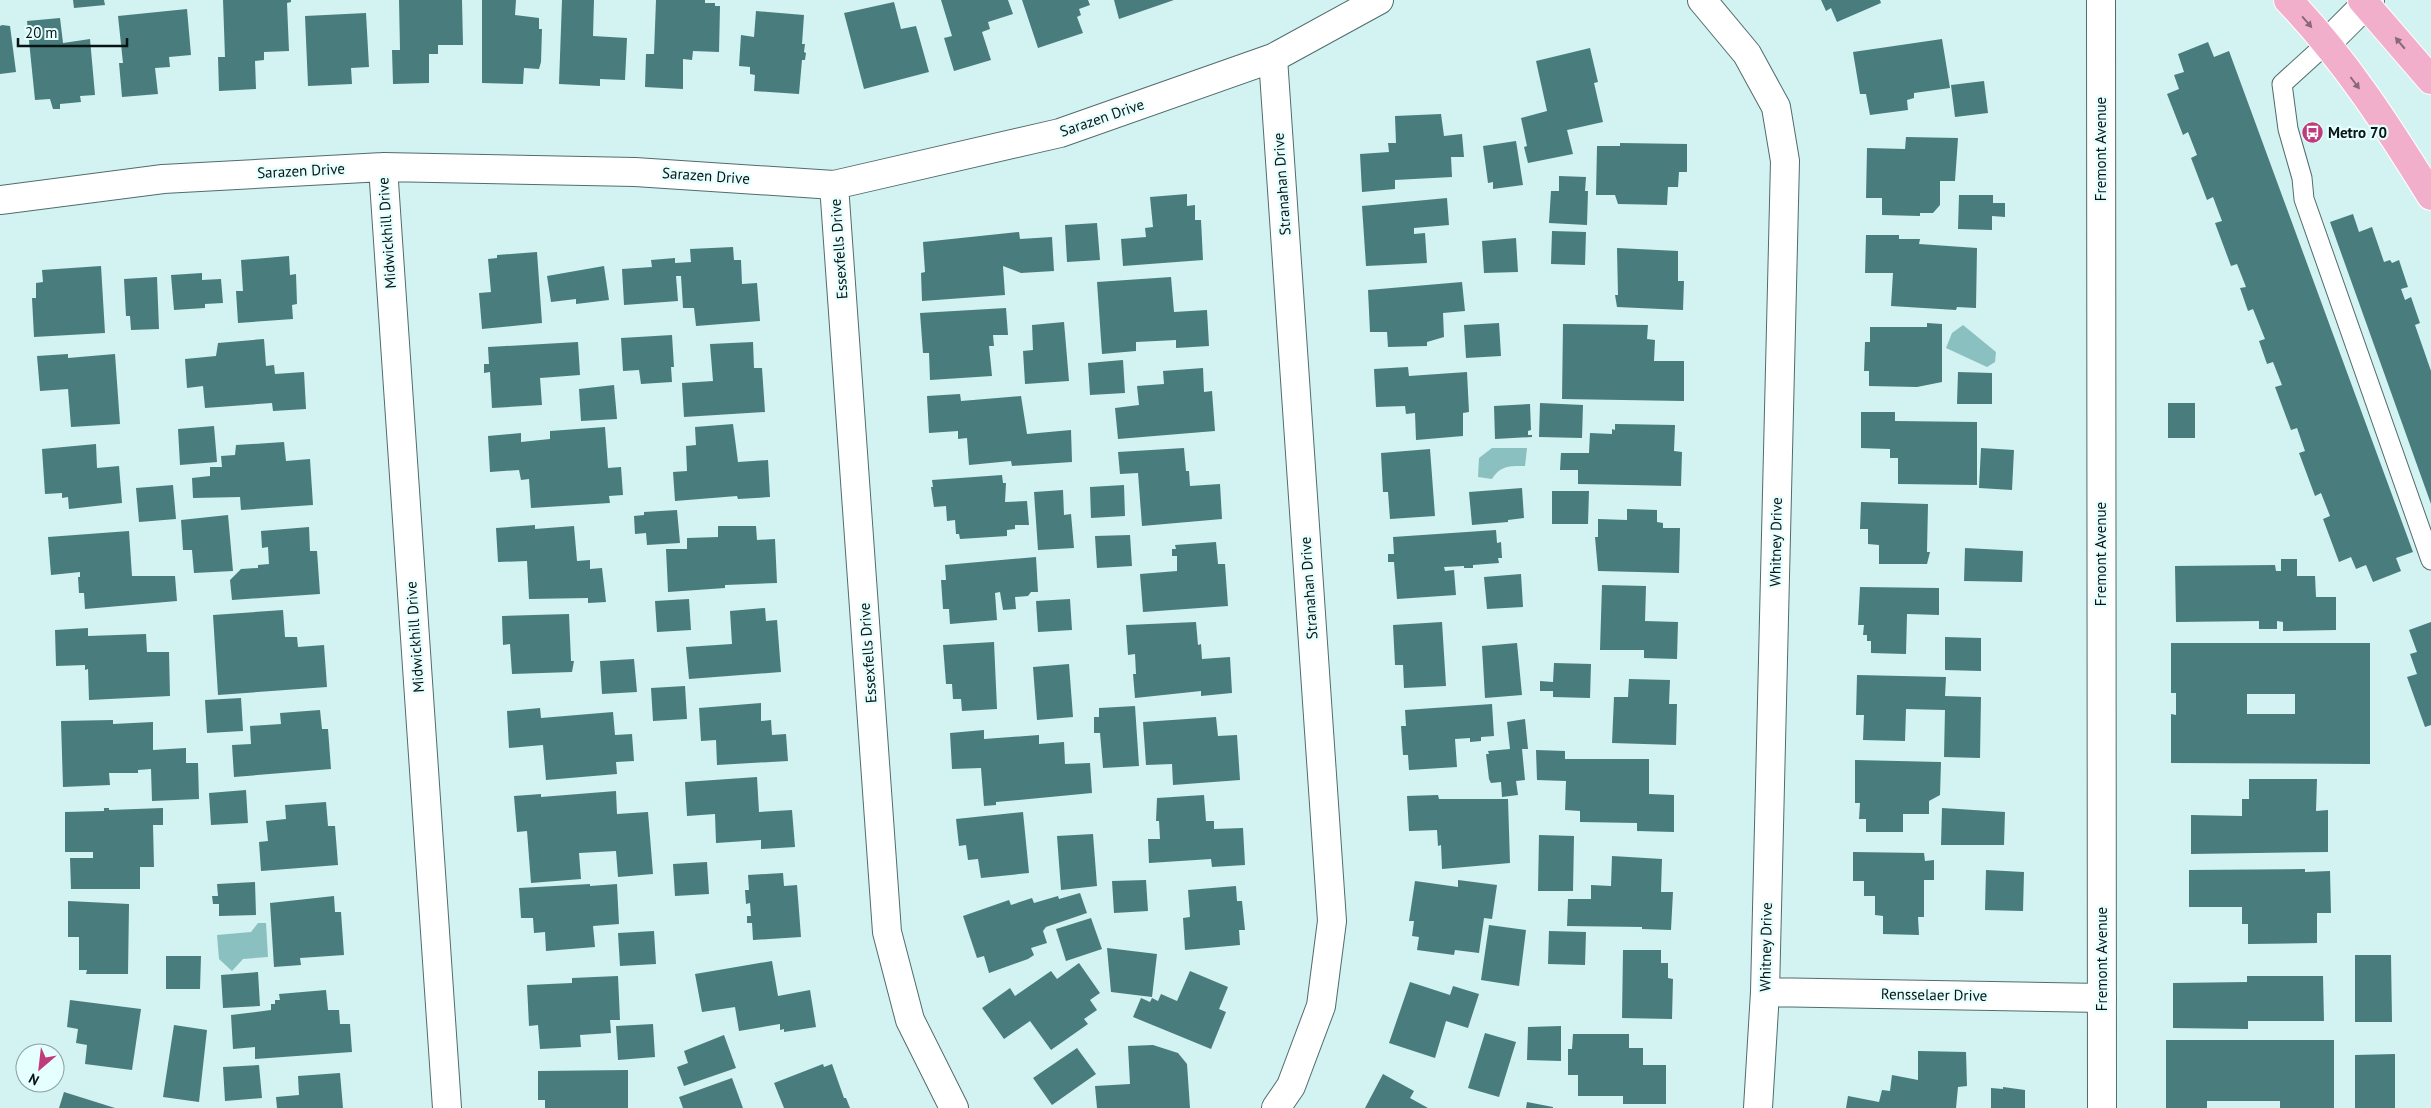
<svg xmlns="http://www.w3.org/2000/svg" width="2431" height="1108" font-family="'PT Sans',sans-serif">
	<rect width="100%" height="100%" fill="#d3f2f2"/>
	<path fill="#8bc0c1" d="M1963,325L1996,352L1995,362L1987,367L1946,348L1952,333Z
		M1492,448H1527L1525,466C1510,466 1501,465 1492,479L1478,477L1479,458Z
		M258,923H266L268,957L243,959L232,971L219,959L217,935L251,932Z"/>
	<path fill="#497c7d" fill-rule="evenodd" d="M73,0H104L105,5L74,8Z
		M223,0H291V2L287,3L289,51L264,52V60L255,61L256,89L219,91L218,57H225Z
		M399,0H462L463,45H438V54H429V83L393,84L392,50H400Z
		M482,0H516L515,15L539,18V29H542L541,62L539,69L524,68L523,84L482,83Z
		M562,0H594L593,36L627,38L625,80L600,79V86L559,84Z
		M656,0H705V3H715V6H720L719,52L693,51L692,60L683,59V89L645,87L646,54H654Z
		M941,0H1008L1013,14L988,22L990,29L982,32L991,60L954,71L944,38L952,36Z
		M1022,0H1088L1090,5L1079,9L1081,15L1077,17L1083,33L1038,48Z
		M1114,0H1174L1119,19Z
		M1821,0H1880L1881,3L1837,22L1831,8L1826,11Z
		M894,2L901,29L916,26L929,72L864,89L844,13Z
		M187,9L191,55L169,57L170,67L155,68L158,94L122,97L119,63H123L118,16Z
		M756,11L804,15L802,44H805L804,52L806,53L805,60H802L799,94L754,91L755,75L750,74V67L739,66L741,35L754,37Z
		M366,13L369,67L351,68L352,84L308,86L305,16Z
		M60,18L63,43L90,39L95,95L80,96L81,102L60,104V109H53L50,99L35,100L27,21Z
		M2,25L10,26L16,72L0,74V26Z
		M1942,39L1950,88L1914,93V98L1907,100L1908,110L1870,115L1866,94H1860L1853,52Z
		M2208,42L2214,57L2229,51L2413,552L2396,558L2401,571L2373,582L2366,565L2356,569L2351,557L2339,562L2323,519L2330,516L2321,493L2315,496L2299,453L2305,451L2297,428L2291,430L2275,387L2282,385L2273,362L2267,364L2259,341L2265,339L2253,309L2248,311L2240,288L2246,287L2237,264L2231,266L2215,223L2222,221L2213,197L2207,200L2191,158L2197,155L2188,132L2183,135L2167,94L2179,89L2174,75L2184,72L2178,54Z
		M1590,48L1598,82L1594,83L1603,122L1567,130L1573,154L1528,163L1524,147L1527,146L1521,118L1547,111L1536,61Z
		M1984,81L1988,113L1955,117L1951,85Z
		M1441,114L1444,136L1462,134L1464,157H1451L1452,177L1395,180V189L1362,192L1360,154L1389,152L1388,143H1396L1395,116Z
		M1906,137L1958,138L1955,181H1940V205L1933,213H1920V216L1882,215V198H1866L1867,148L1905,149Z
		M1516,141L1523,185L1493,189V182L1488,183L1483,146Z
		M1620,143L1687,144V172H1679L1678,187H1668L1667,205L1618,204L1615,195H1596L1597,146H1620Z
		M1559,176L1586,177L1585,191H1588L1587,225L1549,223L1551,191H1559Z
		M1187,194V206L1195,205V220H1201L1203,260L1123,266L1121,239L1146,237L1145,228L1153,227L1150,197Z
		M1959,195H1993V203H2005V217L1992,216V230L1958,229Z
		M1447,198L1449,225L1414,228V234L1425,233L1427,263L1366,266L1362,206Z
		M2353,214L2359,232L2372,227L2384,262L2390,260L2392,263L2399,260L2408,287L2401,289L2405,300L2411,297L2420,323L2415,325L2431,371V504L2330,222Z
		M1097,223L1100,260L1067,262L1065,225Z
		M1552,231L1586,232L1585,265L1551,264Z
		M1019,232L1020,239L1052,237L1054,271L1021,273L1003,266L1005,295L922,301L921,273L925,272L923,242Z
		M1866,235H1899V239H1920L1919,244L1977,248L1976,308L1957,307L1956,310L1891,306L1893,273H1865Z
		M1516,238L1518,272L1484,273L1482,241Z
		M733,247L734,260H741L742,284L757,283L760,321L696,326L694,308H683L681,276H676L678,301L624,305L622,269L652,267L651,260L675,258V263L691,262L690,249Z
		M1617,248L1678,251V281H1684L1683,310L1617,307L1615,295H1618Z
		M537,252L542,323L482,329L479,293L491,292L488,259L497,258V255Z
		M289,256L290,275L296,274L297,304L292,305L293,319L238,323L236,291H243L241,260Z
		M101,266L105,333L34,337L32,298H36V283L43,282L42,270Z
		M604,266L609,300L576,304V299L551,302L547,276Z
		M202,273V280L221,279L223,303L205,304V308L174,310L171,275Z
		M157,277L159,329L131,330L130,316H126L124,279Z
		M1171,277L1174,312L1207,310L1209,346L1176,348V340L1136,342V351L1102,354L1097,282Z
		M1462,282L1465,311L1443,313L1444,337L1427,342V346L1388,347L1387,332H1370L1368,290Z
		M1006,308L1008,335H993L994,346H989L992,376L930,380L929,353H923L920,313Z
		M1064,322L1069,381L1025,384L1023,351L1033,350L1032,325Z
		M1499,323L1501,356L1466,358L1464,325Z
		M1927,323L1942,324V382L1917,387L1869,386V371H1864L1865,342H1870V327H1927Z
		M1563,324L1648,325L1647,339L1655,340L1654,361H1684V401L1562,399Z
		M672,335L674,367H671L672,382L641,384L639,370L623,371L621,338Z
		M264,339L266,366L274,365L275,374L304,372L306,409L273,411L272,403L205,408L203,386L187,388L185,359L216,356L218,343Z
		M578,342L580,375L540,378L542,405L492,408L490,372L484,373V364H489L488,347Z
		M753,342L754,368H762L765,412L684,417L682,383L713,381L710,344Z
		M68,354V358L115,354L120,424L71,427L68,389L40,391L37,356Z
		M1123,360L1125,393L1090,395L1088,363Z
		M1408,367L1409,376L1467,372L1469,412L1463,413V436L1416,440L1415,413L1406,414L1405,406L1376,407L1374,369Z
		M1203,368L1204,392L1212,391L1215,431L1118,439L1115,408L1139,405L1137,386L1164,384L1163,371Z
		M1958,372L1992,373V404H1957Z
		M614,385L617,419L581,421L579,389Z
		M960,394L961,401L1021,396L1027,434L1071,430L1072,462L1012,466L1011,461L969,465L967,438L958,439V431L929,433L927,396Z
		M1540,403L1583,405L1582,438L1539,437Z
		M2168,403H2195V438H2168Z
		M1530,404L1531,430L1528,431V435H1532V437L1495,439L1494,406Z
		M1861,412H1895V421L1977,422V485L1898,484V458H1890V449L1861,448Z
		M733,424L738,462L768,460L770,497L738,499L737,496L675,501L673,472L687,471L686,446L696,445L695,427Z
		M1615,424L1675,425L1674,451L1682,452L1681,486L1578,484V470H1560L1561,453H1589L1590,433L1612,434V429L1615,430Z
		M214,426L217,462L180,465L178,429Z
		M605,427L608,468L621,467L623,495L609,496L610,503L531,508L529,479L521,480L519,470L490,472L488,436L521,433V442L550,439V431Z
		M284,442L286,461L310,459L313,505L241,510L240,497L193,498L192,478L210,476V467H222L221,456L235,455L236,445Z
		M96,444L97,468L119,466L122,503L69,509L68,497L62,498V493L45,494L42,449Z
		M1184,448L1186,471H1189L1190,486L1220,484L1222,519L1142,526L1138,473L1120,474L1118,452Z
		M1981,448L2014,450L2012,490L1979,488Z
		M1430,449L1435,516L1390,519L1388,492H1383L1381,453Z
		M1002,475L1003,483H1006L1005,502L1027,501L1029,525H1015V529L1007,530V536L960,539L959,534H956L955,520L947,521L946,506L934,507L931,487H933L932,480Z
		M173,485L176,519L139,522L136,488Z
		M1124,485L1125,516L1091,518L1090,487Z
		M1522,488L1524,518L1508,520V522L1472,525L1469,492Z
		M1063,490L1064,515L1071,514L1074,548L1038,550L1034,492Z
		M1552,491H1589L1588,524H1552Z
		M1861,502L1928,504L1927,552H1930L1927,564H1879V545L1868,544V529H1860Z
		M1627,509L1657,510V522L1663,523V528H1680L1679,573L1598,571L1595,537H1598V519L1627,520Z
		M677,510L680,543L647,545L646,533L635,534L634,516L644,515V512Z
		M228,515L233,571L194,573L192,550H183L181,520Z
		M535,525V529L574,526L577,561L590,560V569L602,568L606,602L588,603V598L529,599L527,561L498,562L496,528Z
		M718,526H756L757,540L775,539L777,583L725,585V588L668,592L666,549H687V538L718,537Z
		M309,527L310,551H317L320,594L232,600L230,580L241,569L258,568V565L269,564L268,547L262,548L261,531Z
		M1496,530L1497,543L1501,542L1502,558H1498L1499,563L1473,565V568H1464V566L1444,567L1445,571L1454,570L1456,595L1397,599L1394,562H1388V554H1394L1393,537Z
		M129,531L132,576H175L177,601L85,609L84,593H79L78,577H80V572L51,575L48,537Z
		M1130,535L1132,566L1097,568L1095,536Z
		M1216,542L1218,564H1225L1228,606L1143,612L1140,574L1177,571V556H1172V549H1176L1175,545Z
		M1965,548L2023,551L2022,582L1964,581Z
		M1036,557L1038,592H1031L1028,596L1015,597L1016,609L1003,610L1000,592L995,593L997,620L950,624L949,609H943L941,580H946L945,565Z
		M2281,559H2297V576H2315L2316,597H2336V630L2283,631V622L2277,621V629H2259V621L2176,622L2175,566L2275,565L2276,571H2281Z
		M1521,574L1523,607L1487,609L1484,577Z
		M1602,585L1646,586L1645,621L1678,622L1677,659L1644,658V650H1600Z
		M1860,587L1939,588V615L1907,614L1906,654L1871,653V641H1867V635H1863L1864,625H1858Z
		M689,599L691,630L657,632L655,601Z
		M1070,599L1072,630L1038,632L1036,601Z
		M765,608L766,621L777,620L781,672L689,679L686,647L732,644L730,611Z
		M283,610L285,637H297L298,647L324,645L327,687L218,695L213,615Z
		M569,614L571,661H574L572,672L512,674L510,644L503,645L502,616Z
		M1196,622L1198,645L1201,644L1202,659L1230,657L1232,693L1201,696V691L1135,698L1133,674H1136L1135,654L1128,655L1126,625Z
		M1442,622L1446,686L1404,688L1403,665H1395L1393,625Z
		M2431,622V725L2425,727L2407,677L2417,674L2410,654L2417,652L2409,630Z
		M88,628V636L146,634L147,652H169L170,696L89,700L88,669L85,670V665L56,666L55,630Z
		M1945,637L1981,638V671L1945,670Z
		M994,642L997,709L962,711L961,699H953L952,684H946L943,645Z
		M1517,643L1522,695L1485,698L1482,646Z
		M2171,643H2370V764L2171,763V714L2176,715V693H2171ZM2247,694H2295V714H2247Z
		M634,659L637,692L602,694L600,661Z
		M1554,663L1591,664L1590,698L1553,697V691H1540V681L1553,682Z
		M1069,664L1073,717L1037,720L1033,667Z
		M1857,675L1946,677L1945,696L1981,697L1980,758L1944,757L1945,710L1906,709L1905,741L1863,740L1864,715H1856Z
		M1629,679L1670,680L1669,704H1677L1676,745L1612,743L1614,697H1628Z
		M685,686L687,719L653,721L651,688Z
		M241,698L243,731L207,733L205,700Z
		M761,703V721L771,720L772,735L786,734L788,761L717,765L716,740L701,741L699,708Z
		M1492,704L1494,736L1481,737V741L1470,742V738L1455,739L1457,767L1409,770L1408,755H1403L1401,726H1406L1405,710Z
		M1135,706L1139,766L1103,768L1100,733H1094V717H1099V708Z
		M540,708L541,718L613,712L615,735L632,734L634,761L616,762L617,774L546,780L543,745L509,748L507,711Z
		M320,710L322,729H328L331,769L234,777L232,745L251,744L250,726L281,724L280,713Z
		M1216,717L1218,736L1237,735L1240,780L1173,785L1172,764L1146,765L1143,722Z
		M1525,719L1528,749H1522L1525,780L1516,781L1518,795L1502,797L1501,782L1491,783L1489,779L1486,754H1489L1488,751L1510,749L1507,722Z
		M113,720V724L153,722V750L186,748V763H198L199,799L152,801L151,769L138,770V773H109L110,785L63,787L61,721Z
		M984,730V739L1039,735V744L1064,742L1065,764L1090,763L1092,793L996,802V805L984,806L981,768L952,769L950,733Z
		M1536,750L1565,751V759H1649V794L1674,795V832L1637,831V823L1580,822V811L1565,810L1566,781L1537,780Z
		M1855,760L1941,762L1940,795L1929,801V814H1903V832H1866V819H1859L1860,803H1855Z
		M757,777L759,812L792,810L795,847L761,849V840L716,843L715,814L687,816L685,782Z
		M2249,779H2317L2316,811L2328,810V852L2191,854V815L2242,816V799H2249Z
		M246,790L248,823L211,825L209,793Z
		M616,791L617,814L648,812L653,874L618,877L616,851L579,853L581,879L531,883L527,831L517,832L514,796L541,794V797Z
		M1204,795L1206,821H1214V829L1243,828L1245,865L1212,867L1211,859L1149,863L1148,839H1160L1159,821H1156L1157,798Z
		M1438,795L1439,799H1508L1510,863L1442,869L1441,845L1438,846L1437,830L1409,831L1407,796Z
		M326,802L328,826H335L338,865L261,871L259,842L268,841L266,821L286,819L285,805Z
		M104,808H109V810L163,808V825H153L154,867H140V889H71L70,858H93V852H65V812L104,811Z
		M1942,808L2005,812L2004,845H1941Z
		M1023,812L1029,873L981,878L978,859L968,860L966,845L959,846L956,819Z
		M1093,834L1097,886L1061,890L1057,836Z
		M1539,835L1574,836L1573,891H1538Z
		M1853,852L1924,853L1925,861L1934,860V880H1924V917H1918L1919,935L1883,934V916L1875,915V896H1864V881H1853Z
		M1612,856L1662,859L1661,892H1673L1671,930L1642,929V927L1567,926L1568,899H1591V885L1611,886Z
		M707,862L709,894L675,896L673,864Z
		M2305,869V872L2330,871L2331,913H2317V943L2248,944V924H2242V907H2189V870Z
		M1986,870L2024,872L2023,911L1985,910Z
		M783,873L784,886L797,885L801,937L753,940L752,923H747V916H751L750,903L746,904L745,890H749L748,875Z
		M1146,880L1148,911L1114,913L1112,881Z
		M1458,880L1497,885L1492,919L1484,918L1479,953L1455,950L1454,955L1417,950L1419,937L1412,936L1414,921H1409L1415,881L1458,887Z
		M255,882L256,915L219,916V904H213L212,896H218L217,884Z
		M590,884V886L617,884L619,924L593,926L595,947L546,951L545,932L534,933L533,918H521L519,888Z
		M1236,886L1237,901H1242L1245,930H1239L1240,945L1185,950L1183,918L1190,917L1188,890Z
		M1080,893L1087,913L1046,927L1043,931L1047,943L1031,948L1034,955L1028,959L989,973L984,956L977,958L963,916L1009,900L1011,905L1032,898L1034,903L1058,896L1059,899Z
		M334,896L335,912H341L344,955L300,958L301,965L274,967L270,903Z
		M68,901L129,904L128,974H86L87,970H79V937H68Z
		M1091,918L1102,949L1066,961L1056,929Z
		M1489,925L1526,930L1519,986L1481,980Z
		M654,931L656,964L620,966L618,933Z
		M1549,931L1586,932L1585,965L1548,964Z
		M1107,948L1157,954L1152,997L1111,992Z
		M1623,950H1661V963H1668V978L1673,979L1672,1019L1622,1018Z
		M2355,955H2391L2392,1022H2355Z
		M166,956H201L200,989H166Z
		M772,961L778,996L810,990L816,1027L784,1032V1029L780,1030V1024L739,1031L735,1007L702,1012L695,974Z
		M1079,963L1100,993L1090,1000L1097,1010L1084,1019L1088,1024L1051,1050L1030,1021L1004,1039L982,1008L1010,988L1015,996L1051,971L1057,979Z
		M1190,971L1228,987L1219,1009L1226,1012L1211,1049L1133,1017L1141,998L1150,1002L1152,998L1158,1001L1161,994L1177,1001Z
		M258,972L260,1006L223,1008L221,975Z
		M618,976L620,1020H610L611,1033L580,1035L581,1047L540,1049L538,1025L529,1026L527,985L572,983V978Z
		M2247,976H2323L2324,1021H2248V1029L2173,1028V983L2247,982Z
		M1410,982L1450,995L1453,986L1479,994L1468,1028L1446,1021L1435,1058L1389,1043Z
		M326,990L328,1010H339L340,1024H350L352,1052L255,1059V1047L233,1049L231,1015L271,1010V1004H275V1000H280L279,994Z
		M70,1000L141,1009L132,1070L85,1064L87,1045L76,1043L78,1029L67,1027Z
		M653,1024L655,1057L618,1060L616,1026Z
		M174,1025L207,1030L199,1102L163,1097Z
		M1561,1026V1061L1527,1060L1528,1027Z
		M1485,1033L1516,1042L1499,1097L1468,1088Z
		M1573,1034H1629V1048H1643V1065H1666V1104H1623V1096H1578V1075H1568V1049H1572Z
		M724,1035L736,1068L684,1086L677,1067L688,1063L684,1051Z
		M2166,1040H2334V1108H2280V1101H2207V1108H2166Z
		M1153,1045L1178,1053L1187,1064L1190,1108H1097L1095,1086L1130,1084L1128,1046Z
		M1077,1048L1096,1074L1052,1105L1033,1078Z
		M1918,1051L1966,1052L1967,1086L1958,1087L1956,1108H1846L1848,1096L1879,1102L1882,1090L1890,1091L1892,1075L1918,1080Z
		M2395,1054V1108H2355V1055Z
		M823,1064L824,1067L832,1064L844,1098H846L850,1108H784L774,1083Z
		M259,1065L262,1098L225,1101L223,1067Z
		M628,1070V1108H545V1100H538V1071Z
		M340,1073L343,1108H277L276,1097L299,1095L298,1076Z
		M1383,1074L1414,1091L1410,1098L1428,1108H1365Z
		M732,1078L743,1108H683L679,1097Z
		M2003,1087L2025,1090V1108H1991V1088L2003,1089Z
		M64,1092L115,1108H59Z
		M1527,1102L1553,1107V1108H1526Z"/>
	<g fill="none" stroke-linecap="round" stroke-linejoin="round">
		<defs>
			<path id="lane" d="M2326,44L2282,84L2288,129L2302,178L2304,199L2431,560"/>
			<path id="street" d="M1702,0L1747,54L1776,107L1785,161L1765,992L1758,1108
				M1273,58L1332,921L1321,1006L1291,1086L1276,1108
				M383,167L447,1108
				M834,185L887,932L910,1020L954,1108
				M0,200L163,179L383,167L635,172L834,185L1060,133L1273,58L1379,0
				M1765,992L2102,998"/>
			<path id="secondary" d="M2101,0L2102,1108
				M2326,44L2370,0"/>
			<path id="primary" d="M2288,0C2344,58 2389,128 2431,196
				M2362,0L2431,80"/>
		</defs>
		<use href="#lane" stroke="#516c6d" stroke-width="21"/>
		<use href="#street" stroke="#516c6d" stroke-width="30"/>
		<use href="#secondary" stroke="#516c6d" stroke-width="30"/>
		<use href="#primary" stroke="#fff" stroke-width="30"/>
		<use href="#lane" stroke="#fff" stroke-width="19"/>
		<use href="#street" stroke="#fff" stroke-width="28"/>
		<use href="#secondary" stroke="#fff" stroke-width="28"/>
		<use href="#primary" stroke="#f2afcb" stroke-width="28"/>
	</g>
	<defs><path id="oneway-solid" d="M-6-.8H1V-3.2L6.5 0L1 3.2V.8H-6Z" transform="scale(1.25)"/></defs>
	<g fill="#896979">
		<use href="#oneway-solid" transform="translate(2307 22) rotate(49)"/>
		<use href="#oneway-solid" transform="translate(2400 43) rotate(-130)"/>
		<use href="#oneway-solid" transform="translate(2355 83) rotate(53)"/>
	</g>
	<defs>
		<symbol id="bus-disc" viewBox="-11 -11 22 22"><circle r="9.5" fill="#c03b7c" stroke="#e5fefe"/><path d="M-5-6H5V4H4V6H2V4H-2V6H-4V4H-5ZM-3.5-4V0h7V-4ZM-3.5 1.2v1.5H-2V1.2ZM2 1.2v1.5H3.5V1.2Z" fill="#fff"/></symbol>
	</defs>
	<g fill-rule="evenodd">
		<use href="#bus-disc" x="2300" y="120" width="25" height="25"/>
	</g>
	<g text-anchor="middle" stroke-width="4.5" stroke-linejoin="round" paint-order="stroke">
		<g font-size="15" fill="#091415" stroke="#e5fefe">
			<text transform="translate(1102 118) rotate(-19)" y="5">Sarazen Drive</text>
			<text transform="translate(2101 149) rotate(-90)" y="5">Fremont Avenue</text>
			<text transform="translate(301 171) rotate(-3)" y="5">Sarazen Drive</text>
			<text transform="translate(706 176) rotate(4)" y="5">Sarazen Drive</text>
			<text transform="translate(1282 184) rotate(-94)" y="5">Stranahan Drive</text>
			<text transform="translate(387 233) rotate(-94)" y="5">Midwickhill Drive</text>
			<text transform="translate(839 249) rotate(-94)" y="5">Essexfells Drive</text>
			<text transform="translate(1776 542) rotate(-89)" y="5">Whitney Drive</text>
			<text transform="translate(2101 554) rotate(-90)" y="5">Fremont Avenue</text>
			<text transform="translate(1309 588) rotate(-94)" y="5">Stranahan Drive</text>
			<text transform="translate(415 637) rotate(-94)" y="5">Midwickhill Drive</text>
			<text transform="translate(868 653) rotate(-94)" y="5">Essexfells Drive</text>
			<text transform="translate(1766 947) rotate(-89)" y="5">Whitney Drive</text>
			<text transform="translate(2102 959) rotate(-90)" y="5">Fremont Avenue</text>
			<text transform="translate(1934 995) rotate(1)" y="5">Rensselaer Drive</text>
		</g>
		<g font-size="15" font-weight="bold" fill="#091415" stroke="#e5fefe" text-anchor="start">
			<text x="2328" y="138">Metro 70</text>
		</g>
	</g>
	<g transform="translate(40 1068) rotate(208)"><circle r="24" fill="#e5fefe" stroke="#8da0a1"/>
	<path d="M0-4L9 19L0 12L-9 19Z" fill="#c03b7c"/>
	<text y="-8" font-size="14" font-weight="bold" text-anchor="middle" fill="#091415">N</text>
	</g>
	<path d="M18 38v8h109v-8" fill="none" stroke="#091415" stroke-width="2.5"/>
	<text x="25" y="38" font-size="15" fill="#091415" stroke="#e5fefe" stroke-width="4" paint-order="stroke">20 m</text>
</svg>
